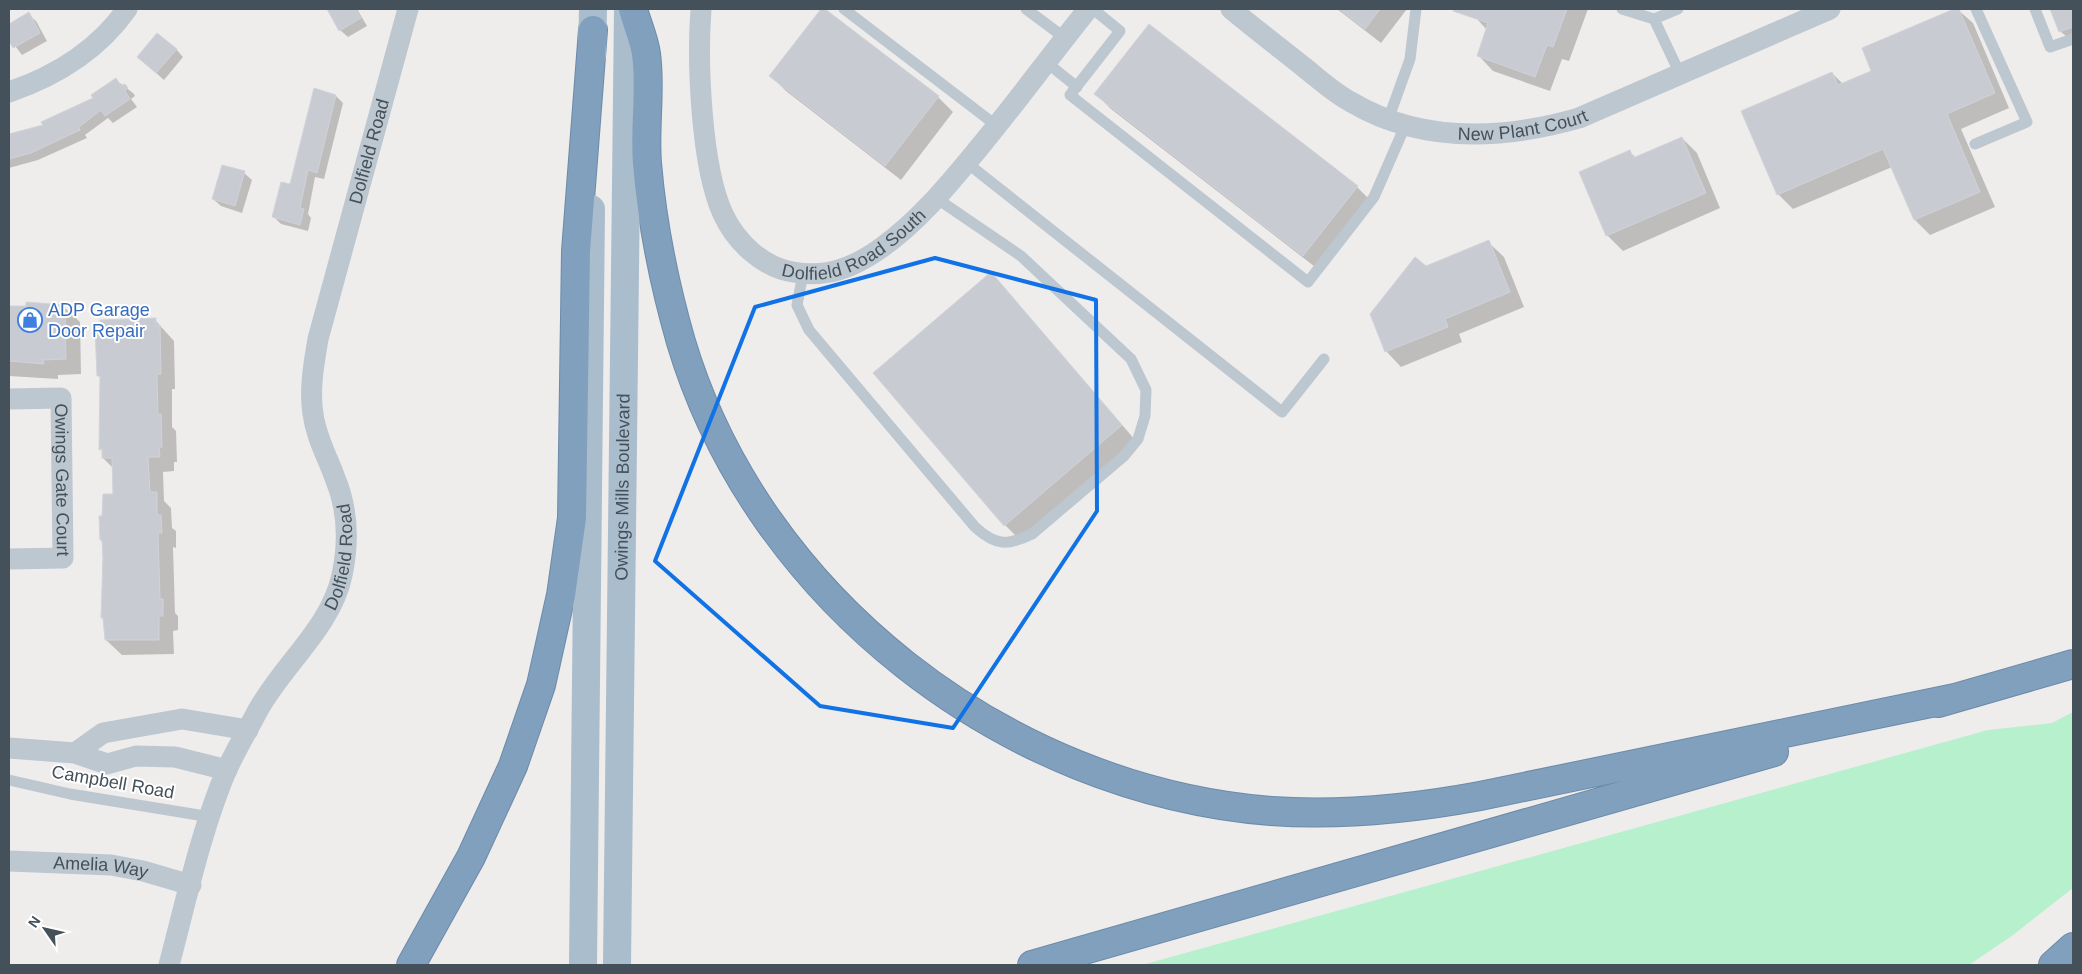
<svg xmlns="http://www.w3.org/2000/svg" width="2082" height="974" font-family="Helvetica,sans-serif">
	<rect width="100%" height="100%" fill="#efecec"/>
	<path fill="#b7f0cc" d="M2073,712V888L2013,935L1969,965H1142L1988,730L2052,723Z"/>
	<path fill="#0003" d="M328,9H357L367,26L348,37L340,30Z
		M823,9L938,97L953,112L901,180L786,91L771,76Z
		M1337,9H1407L1381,43Z
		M1479,9H1588L1569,61L1562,59L1550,91L1493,71L1478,55L1487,30L1476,18Z
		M1957,9L1973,23L2009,108L1961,129L1995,207L1930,235L1915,220L1892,167L1793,209L1778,194L1832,73L1843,84L1873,71L1863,49Z
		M2051,9H2073V42L2061,32Z
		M28,14L36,21L47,41L22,55L9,38V25Z
		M176,49L183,57L164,80L138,57Z
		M116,80L133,93L135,96L131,99L137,107L113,123L108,118L85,135L87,138L38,160L9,168V135L45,126L95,99Z
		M1096,94L1357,187L1372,202L1319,270L1111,109Z
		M336,96L343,103L324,179L315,177L308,214L311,218L308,231L281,224L273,216Z
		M1682,138L1697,153L1720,208L1623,251L1607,235L1580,173L1630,152L1636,158Z
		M244,173L252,180L242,213L221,206L213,199Z
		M1488,242L1504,257L1524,307L1459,334L1462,342L1401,367L1386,351L1426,268Z
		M991,273L1136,441L1020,540L1005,525Z
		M27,303L64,307L80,322L81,374L58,375V379L9,376V307H27Z
		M155,320L174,341L175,389H172V427L176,431L177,462H174V471L163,472L164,501L171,508L172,528L176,531V548L173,547L175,613L178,616V630L173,631L174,654L122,655L106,640L105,620L102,618L103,543L101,540L103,518L114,495L113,468L103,458L101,378L98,375Z"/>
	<path fill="#c9cbd2" stroke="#d0d3d9" d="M327,9H355L361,18L339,31Z
		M821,9H825L939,96L885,166L769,76Z
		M1339,9H1380L1365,29Z
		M1454,9H1567L1553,47L1547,45L1535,77L1477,56L1488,23L1453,11Z
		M1954,9H1959L1995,93L1947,114L1980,192L1914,220L1883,149L1777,195L1741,111L1832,72L1838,85L1871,71L1862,48Z
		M2050,9H2073V27L2059,32Z
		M29,12L40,33L13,48L9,41V24Z
		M1149,24L1358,186L1303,256L1094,94Z
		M157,33L177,49L156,73L137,57Z
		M116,78L121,86L125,84L128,88L125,91L130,99L105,116L101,110L79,127L80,130L31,153L9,159V134L43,125L41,122L93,98L91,95Z
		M314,88L336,95L317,173L308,170L300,208L304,209L300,225L272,217L281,182L290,184Z
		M1682,137L1706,193L1606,236L1579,172L1630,150L1633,158Z
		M222,165L245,171L235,206L212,199Z
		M1489,240L1510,292L1445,319L1448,327L1385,352L1370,314L1415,257L1426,266Z
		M991,272L1122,425L1004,526L873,373Z
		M26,302L65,305L66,359L43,360L44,364L9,361V306H26Z
		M156,318V325H160L161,374H157L158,415L161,414L162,447H159L160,457H148L150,492H157V515H161L162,533H158L160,599H163V616H159V640H105L103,618H101L103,558L102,540H100L99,516H102L103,494H113L112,458H102V449L99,450L100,376H97L95,326H100V320Z"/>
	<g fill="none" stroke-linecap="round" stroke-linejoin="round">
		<defs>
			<path id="motorway" d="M633,9C637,24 644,39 646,54C651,89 644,128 647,163C652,223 664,283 681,342C758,599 1006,790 1271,811C1342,816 1410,809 1480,796L1955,698
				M1938,703L2073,664
				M411,965L471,857L513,766L541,685L561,595L572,518L576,251L593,30
				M1032,965L1774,752
				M2053,965L2073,947"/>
		</defs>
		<use href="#motorway" stroke="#6c8baa" stroke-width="30"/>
		<path stroke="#bcc7d0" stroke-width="11" d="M844,9L997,126
			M1026,9L1065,38
			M1093,9L1120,31L1070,95L1308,282L1374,197L1405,126
			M1622,9L1654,19L1680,74
			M2035,9L2050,47L2073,39
			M1654,19L1678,9
			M1046,62L1077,87
			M1388,120L1410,59L1416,9
			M1975,144L2027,122L1976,9
			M967,163L1282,412L1324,359
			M803,274L797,305L809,330L975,527C996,546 1007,546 1032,534L1124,456L1138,439L1145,416L1146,390L1131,359L1021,256L936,198
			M9,780L70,794L211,817"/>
		<g stroke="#bcc7d0" stroke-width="21">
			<path id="s1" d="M701,9C697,61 701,167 723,214C736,242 762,267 793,272C827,278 853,268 881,248C919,221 949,184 978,149C1016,103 1051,55 1088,9"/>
			<path id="s2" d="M1231,9C1255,29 1280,48 1305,68C1320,80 1334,93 1351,102C1422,144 1502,140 1579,118L1830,9"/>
			<path d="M9,92C56,76 98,50 127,9"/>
			<path id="s3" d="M9,399L61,398L63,558L9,559"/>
			<path d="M9,748L75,753L107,764L136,756L175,757L227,770"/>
			<path d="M75,753L103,733L182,719L248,730"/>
			<path id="s4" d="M9,861L111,865L143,871L191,885"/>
			<path id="s5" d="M169,965C186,901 201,830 227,769C236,750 247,731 257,712C282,665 331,628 342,575C349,542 348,509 335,478C327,456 316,437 313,414C309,389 314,363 318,339L408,9"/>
		</g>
		<g stroke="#aabdcd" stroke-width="28">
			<path d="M592,54L593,9"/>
			<path d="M583,965L591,209"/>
			<path id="s6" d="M617,965L628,9"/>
		</g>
		<use href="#motorway" stroke="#81a0be" stroke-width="28"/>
	</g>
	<path fill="none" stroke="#1072e5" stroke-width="4" stroke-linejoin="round" d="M935,258L1096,300L1097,511L953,728L820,706L655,561L755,307Z"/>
	<defs>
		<symbol id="shop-ring" viewBox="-11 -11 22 22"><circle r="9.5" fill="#fff" stroke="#3f7fe0" stroke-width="1.5"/><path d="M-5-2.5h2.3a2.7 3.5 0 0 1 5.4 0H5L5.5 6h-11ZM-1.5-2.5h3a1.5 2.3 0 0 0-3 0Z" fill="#3f7fe0"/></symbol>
	</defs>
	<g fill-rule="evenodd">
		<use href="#shop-ring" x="16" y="306" width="28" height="28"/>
	</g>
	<g text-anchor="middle" stroke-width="4" stroke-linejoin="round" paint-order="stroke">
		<g font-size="18" fill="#44505a" stroke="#fff">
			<text dy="6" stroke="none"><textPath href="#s2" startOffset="330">New Plant Court</textPath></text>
			<text dy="6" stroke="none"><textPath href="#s5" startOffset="868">Dolfield Road</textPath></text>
			<text dy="6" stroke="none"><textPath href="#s1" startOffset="371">Dolfield Road South</textPath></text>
			<text dy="6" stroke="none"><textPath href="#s3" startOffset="134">Owings Gate Court</textPath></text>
			<text dy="6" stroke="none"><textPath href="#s6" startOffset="478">Owings Mills Boulevard</textPath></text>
			<text dy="6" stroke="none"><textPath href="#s5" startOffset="449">Dolfield Road</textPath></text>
			<text transform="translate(113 782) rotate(10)" y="6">Campbell Road</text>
			<text dy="6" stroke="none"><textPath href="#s4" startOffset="92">Amelia Way</textPath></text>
		</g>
		<g font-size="18" fill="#366cbe" stroke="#fff" text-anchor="start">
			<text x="48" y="316">ADP Garage<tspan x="48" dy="21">Door Repair</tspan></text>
		</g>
	</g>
	<rect width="2082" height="974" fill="none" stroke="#44505a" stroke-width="20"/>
	<g transform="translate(45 929) rotate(304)" stroke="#ffffff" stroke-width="4" paint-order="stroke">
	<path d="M0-4L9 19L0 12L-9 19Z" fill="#44505a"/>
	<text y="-8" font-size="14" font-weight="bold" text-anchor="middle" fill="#44505a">N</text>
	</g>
</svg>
